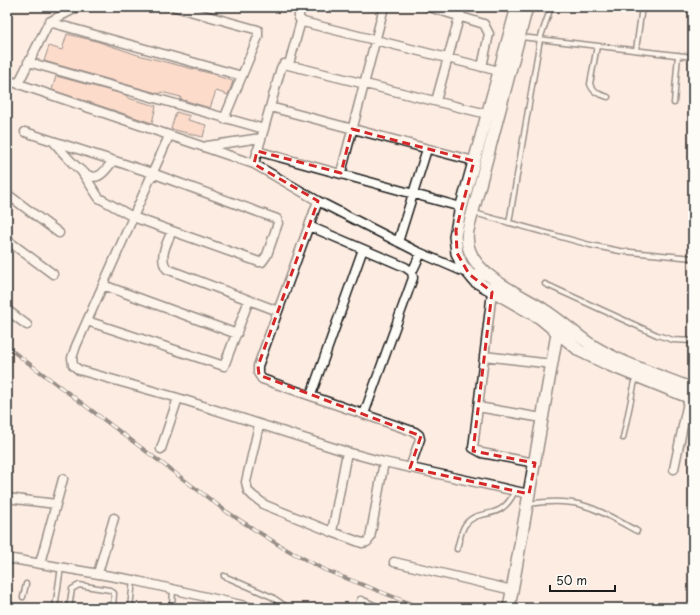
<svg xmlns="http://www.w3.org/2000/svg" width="700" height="615" font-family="'Playpen Sans',sans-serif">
	<rect width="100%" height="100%" fill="#fdece1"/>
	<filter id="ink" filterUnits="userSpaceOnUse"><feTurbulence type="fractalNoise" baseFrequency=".025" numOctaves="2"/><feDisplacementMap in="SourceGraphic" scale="8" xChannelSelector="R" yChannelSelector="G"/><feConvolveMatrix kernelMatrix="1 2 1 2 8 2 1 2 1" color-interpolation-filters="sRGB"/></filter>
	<g filter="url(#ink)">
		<path fill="#fcc6ae" stroke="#1c1c1c" d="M67,34L96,41L138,55L217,75V76L233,81L231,87L228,95L216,91L210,108L180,99L181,97L161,92L160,94L44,61L49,46L62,50Z
			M56,76L126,95L128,98L156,106L152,123L52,90Z
			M176,112L190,116L188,120L206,125L203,137L171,129Z"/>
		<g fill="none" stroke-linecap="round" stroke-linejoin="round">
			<defs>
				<path id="service" d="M521,37L693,57
					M597,46L590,84C593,93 599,94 608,97
					M636,50L642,7
					M674,103L678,55
					M474,213L590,245L620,251L693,258
					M509,223L540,39L551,7
					M545,284L657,335L673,340L693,341
					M623,438L636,376
					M528,504C579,496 594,508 637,531
					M457,549C459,541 461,531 465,525C479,506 500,524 515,491
					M224,576L272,597L288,608
					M23,597L26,584
					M55,608L61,567
					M69,608L72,589L79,585L110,590L114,593L113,608
					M130,608L133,580
					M172,608L173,589"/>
				<path id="minor" d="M175,7L258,30V37L224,119
					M299,7V18L303,22L499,71
					M429,7L484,24L489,34L482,67
					M49,22L242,76
					M28,62L264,129
					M289,64L301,21L299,18
					M7,80L254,164L318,201L416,251L469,274L489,276
					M18,84L49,22L78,7
					M436,101L462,7
					M270,107L474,161
					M25,132L152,173L277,219L278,223L267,255L262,262H259L133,217L99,198L82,172
					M169,136L76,346L72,358L73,365L79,370L178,398L347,452L384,462L529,494
					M54,142C62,151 85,182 98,176C104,174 109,165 113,161
					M207,146L261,138
					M257,151L461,207
					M254,164L281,68L284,64L487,114
					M341,173L384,7
					M7,194L59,233
					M318,201L258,366V373L262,379L415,432L419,435L420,439L410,468
					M309,226L405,267L412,272L413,278L364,414
					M172,231C167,243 158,258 167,269L278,311
					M7,240L53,274
					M398,242L427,149
					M412,272L421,253
					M103,285L237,334
					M492,292L473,448L482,453L535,463
					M7,310L27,325
					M87,321L224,366L249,300
					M484,356L552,364
					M311,395L363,249
					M478,407L542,418
					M259,425L246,482L248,491L253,496L265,505L332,532L362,543L367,542L370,538L384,462
					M161,449L178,398
					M674,469L689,397
					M7,498L56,504
					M332,532L347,452
					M7,558L133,580L254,608
					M394,562L512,590
					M40,563L63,479
					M98,573L114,518
					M361,601L376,608"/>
				<path id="secondary" d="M517,7L459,216L455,236L457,253L462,265L475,281L540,318L580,351L609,365L693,399
					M527,7L468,230C460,271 517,292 543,309C559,319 572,331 587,342C619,363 658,375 693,389
					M509,608L558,328"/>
			</defs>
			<use href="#service" stroke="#1c1c1c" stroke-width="7"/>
			<use href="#minor" stroke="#1c1c1c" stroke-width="11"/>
			<use href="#secondary" stroke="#1c1c1c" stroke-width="14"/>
			<use href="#service" stroke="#fdfcf7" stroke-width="4"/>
			<use href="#minor" stroke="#fdfcf7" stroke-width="8"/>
			<use href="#secondary" stroke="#fdfcf7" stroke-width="11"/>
			<defs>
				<path id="rail" d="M7,347L227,512L282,547L325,570L422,608"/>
			</defs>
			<use href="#rail" stroke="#1c1c1c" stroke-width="4"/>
			<use href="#rail" stroke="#fdfcf7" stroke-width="2.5" stroke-dasharray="8" stroke-linecap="butt"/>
		</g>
	</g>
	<path d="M0 0H700V615H0ZM352,129L474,161L456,230L457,253L469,274L492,292L473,451L535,463L529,494L410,468L421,436L259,375L258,366L318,201L254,164L257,151L341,173Z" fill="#fdece1" fill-opacity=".55" fill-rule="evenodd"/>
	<path fill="none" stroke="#d62828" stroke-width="3" stroke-dasharray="8 5" stroke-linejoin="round" d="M352,129L474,161L456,230L457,253L469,274L492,292L473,451L535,463L529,494L410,468L421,436L259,375L258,366L318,201L254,164L257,151L341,173Z"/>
	<rect width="700" height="615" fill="none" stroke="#fdfcf7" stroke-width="24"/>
	<rect x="12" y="12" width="676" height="591" fill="none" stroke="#1c1c1c" stroke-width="1.5" filter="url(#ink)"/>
	<path d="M550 585v6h65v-6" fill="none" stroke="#1c1c1c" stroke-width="2"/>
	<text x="556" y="585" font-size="12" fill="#1c1c1c" stroke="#fdfcf7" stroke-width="3" paint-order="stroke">50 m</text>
</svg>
